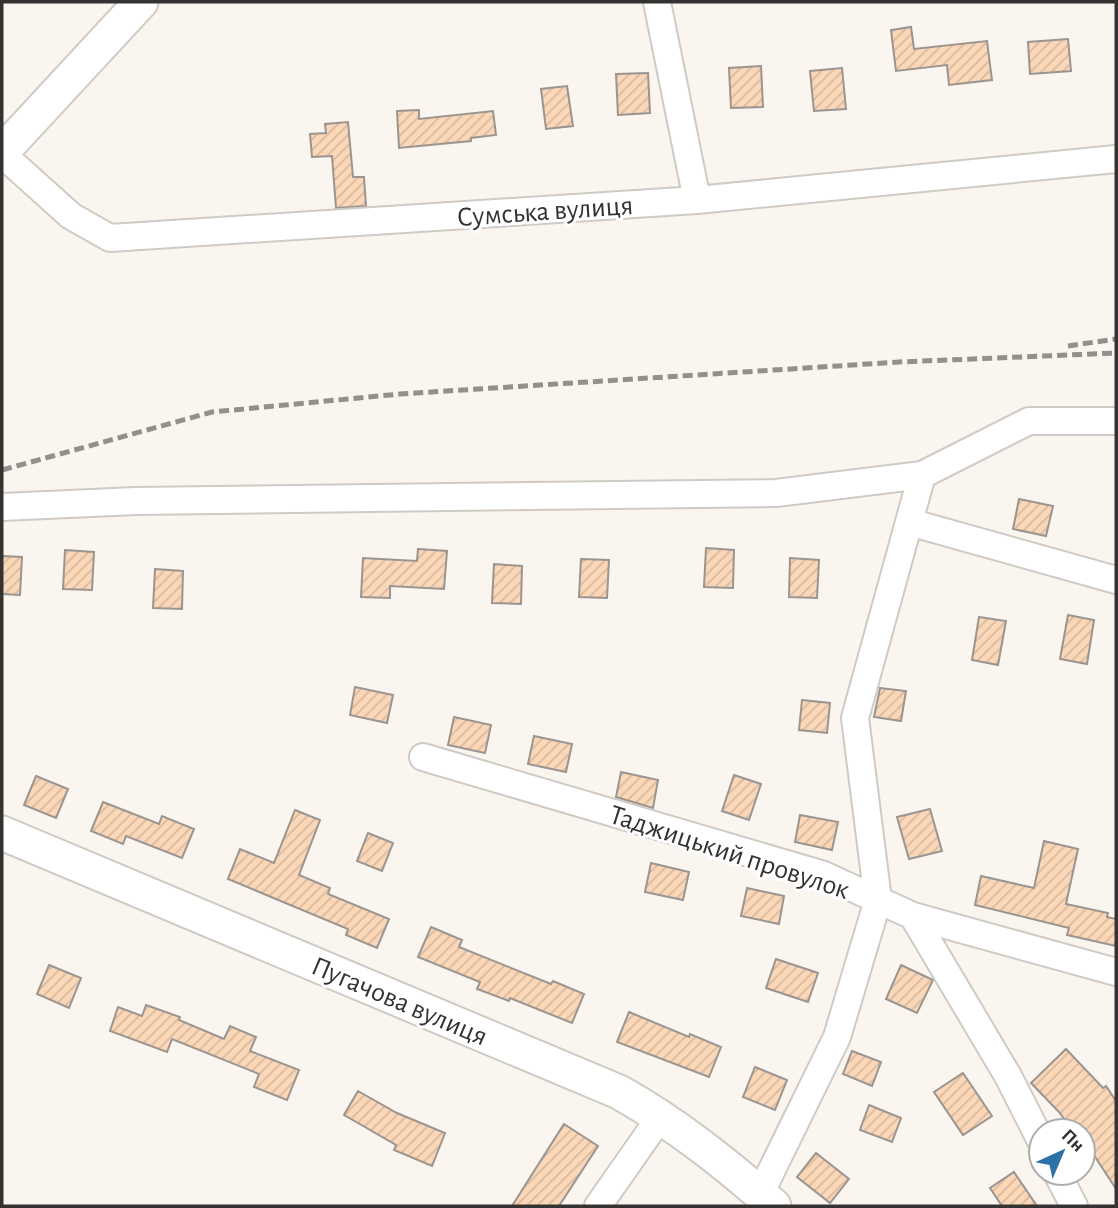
<svg xmlns="http://www.w3.org/2000/svg" width="1118" height="1208" font-family="'Alegreya Sans',sans-serif">
	<defs>
		<pattern id="building-hatch" width="6" height="6" patternUnits="userSpaceOnUse" patternTransform="scale(1.75)"><rect width="6" height="6" fill="#fbd7b7"/><path d="M-1 1l2-2M0 6l6-6M5 7l2-2" fill="none" stroke="#d8b99e"/></pattern>
	</defs>
	<rect width="100%" height="100%" fill="#fbf5f0"/>
	<path fill="url(#building-hatch)" stroke="#9a9590" stroke-width="2" d="M911,27L914,49L987,41L992,80L949,85L947,65L896,71L891,30Z
		M1068,39L1071,71L1030,74L1028,42Z
		M761,66L763,107L731,108L729,68Z
		M842,68L846,109L814,111L810,71Z
		M648,73L650,113L618,115L616,74Z
		M567,86L573,126L546,129L541,89Z
		M419,110V119L493,111L496,135L471,138V141L399,148L397,111Z
		M348,122L353,177H364L366,206L336,208L332,156L312,157L310,134L326,133L325,124Z
		M1019,499L1053,506L1046,536L1013,529Z
		M706,548L734,550L733,588L704,587Z
		M418,549L447,551L444,589L390,586V598L361,597L363,558L417,561Z
		M65,550L94,552L92,590L63,589Z
		M2,556L22,557L20,595L2,594Z
		M790,558L819,560L817,598L789,597Z
		M581,559L609,560L607,598L579,597Z
		M494,564L522,566L521,604L492,603Z
		M155,569L183,571L182,609L153,608Z
		M1068,615L1094,620L1087,664L1060,659Z
		M979,617L1006,621L998,665L972,660Z
		M355,687L393,695L387,723L350,715Z
		M880,688L906,691L901,721L874,717Z
		M802,700L830,703L827,733L799,730Z
		M454,717L491,725L485,753L448,745Z
		M534,736L572,744L566,772L528,764Z
		M621,772L658,780L653,808L616,797Z
		M734,775L761,784L749,820L722,811Z
		M36,776L68,789L56,818L24,805Z
		M103,802L159,824L162,816L194,829L182,858L126,836L123,844L91,831Z
		M930,809L942,851L909,859L897,817Z
		M295,810L320,820L299,875L330,888L328,894L389,919L377,948L346,935L348,929L228,879L240,849L274,863Z
		M800,815L838,822L832,850L795,842Z
		M368,833L393,843L382,871L357,861Z
		M1044,841L1078,849L1066,904L1108,913L1107,917L1116,919V946L1067,935L1069,928L975,905L981,876L1034,888Z
		M651,863L689,872L683,900L645,892Z
		M747,888L784,896L779,924L741,916Z
		M431,927L462,940L459,947L551,984L553,981L584,994L572,1023L510,998L509,1001L477,989L480,982L418,957Z
		M776,959L818,973L808,1002L766,988Z
		M49,965L81,978L69,1008L37,994Z
		M901,965L933,980L917,1013L886,999Z
		M146,1005L180,1017L179,1020L224,1039L230,1026L256,1037L250,1051L299,1070L287,1100L254,1087L259,1074L172,1039L167,1052L110,1031L118,1007L142,1016Z
		M629,1012L689,1037L690,1034L721,1047L709,1077L617,1042Z
		M1066,1049L1103,1088L1106,1086L1116,1101V1189L1090,1149L1083,1154V1131H1073L1059,1112L1031,1083Z
		M852,1051L881,1062L872,1086L843,1074Z
		M755,1067L787,1080L775,1110L743,1097Z
		M963,1073L992,1116L963,1135L934,1092Z
		M358,1091L397,1113L445,1133L432,1166L394,1150L396,1145L344,1115Z
		M869,1105L901,1118L892,1142L860,1130Z
		M564,1124L598,1146L559,1206H512Z
		M816,1153L849,1179L830,1203L797,1177Z
		M1014,1172L1037,1206H1002L990,1188Z"/>
	<g fill="none" stroke-linecap="round" stroke-linejoin="round">
		<defs>
			<path id="minor" d="M657,2L697,200
				M2,154L71,216L110,238L697,200L1116,159
				M2,507L136,501L776,493L922,475L1029,421H1116
				M909,522L1116,580
				M423,757L824,875L913,916L1116,972
				M913,916L1008,1076L1041,1141
				M1057,1173L1074,1206
				M760,1194L837,1037L878,900L855,718L922,475
				M598,1206L661,1116"/>
			<path id="tertiary" d="M2,152L141,2
				M2,833L619,1092C676,1124 725,1163 774,1206"/>
		</defs>
		<use href="#minor" stroke="#d0cac5" stroke-width="30"/>
		<use href="#tertiary" stroke="#d0cac5" stroke-width="37"/>
		<use href="#minor" stroke="#fff" stroke-width="26"/>
		<use href="#tertiary" stroke="#fff" stroke-width="33"/>
		<path stroke="#938f8b" stroke-width="5" stroke-dasharray="10 5" stroke-linecap="butt" d="M1068,346L1116,339
			M2,470L212,412L400,394L899,362L1116,353"/>
	</g>
	<g text-anchor="middle" stroke-width="6" stroke-linejoin="round" paint-order="stroke">
		<g font-size="28" fill="#353331" stroke="#fff">
			<text transform="translate(545 210) rotate(-4)" y="10">Сумська вулиця</text>
			<text transform="translate(730 851) rotate(18)" y="10">Таджицький провулок</text>
			<text transform="translate(400 1000) rotate(23)" y="10">Пугачова вулиця</text>
		</g>
	</g>
	<rect width="1118" height="1208" fill="none" stroke="#353331" stroke-width="7"/>
	<g transform="translate(1062 1152) rotate(44)"><circle r="33" fill="#ffffff" stroke="#aeadad" stroke-width="2"/>
	<path d="M0-5L12 26L0 18L-12 26Z" fill="#2b72a6"/>
	<text y="-10" font-size="19" font-weight="bold" text-anchor="middle" fill="#353331">Пн</text>
	</g>
</svg>
